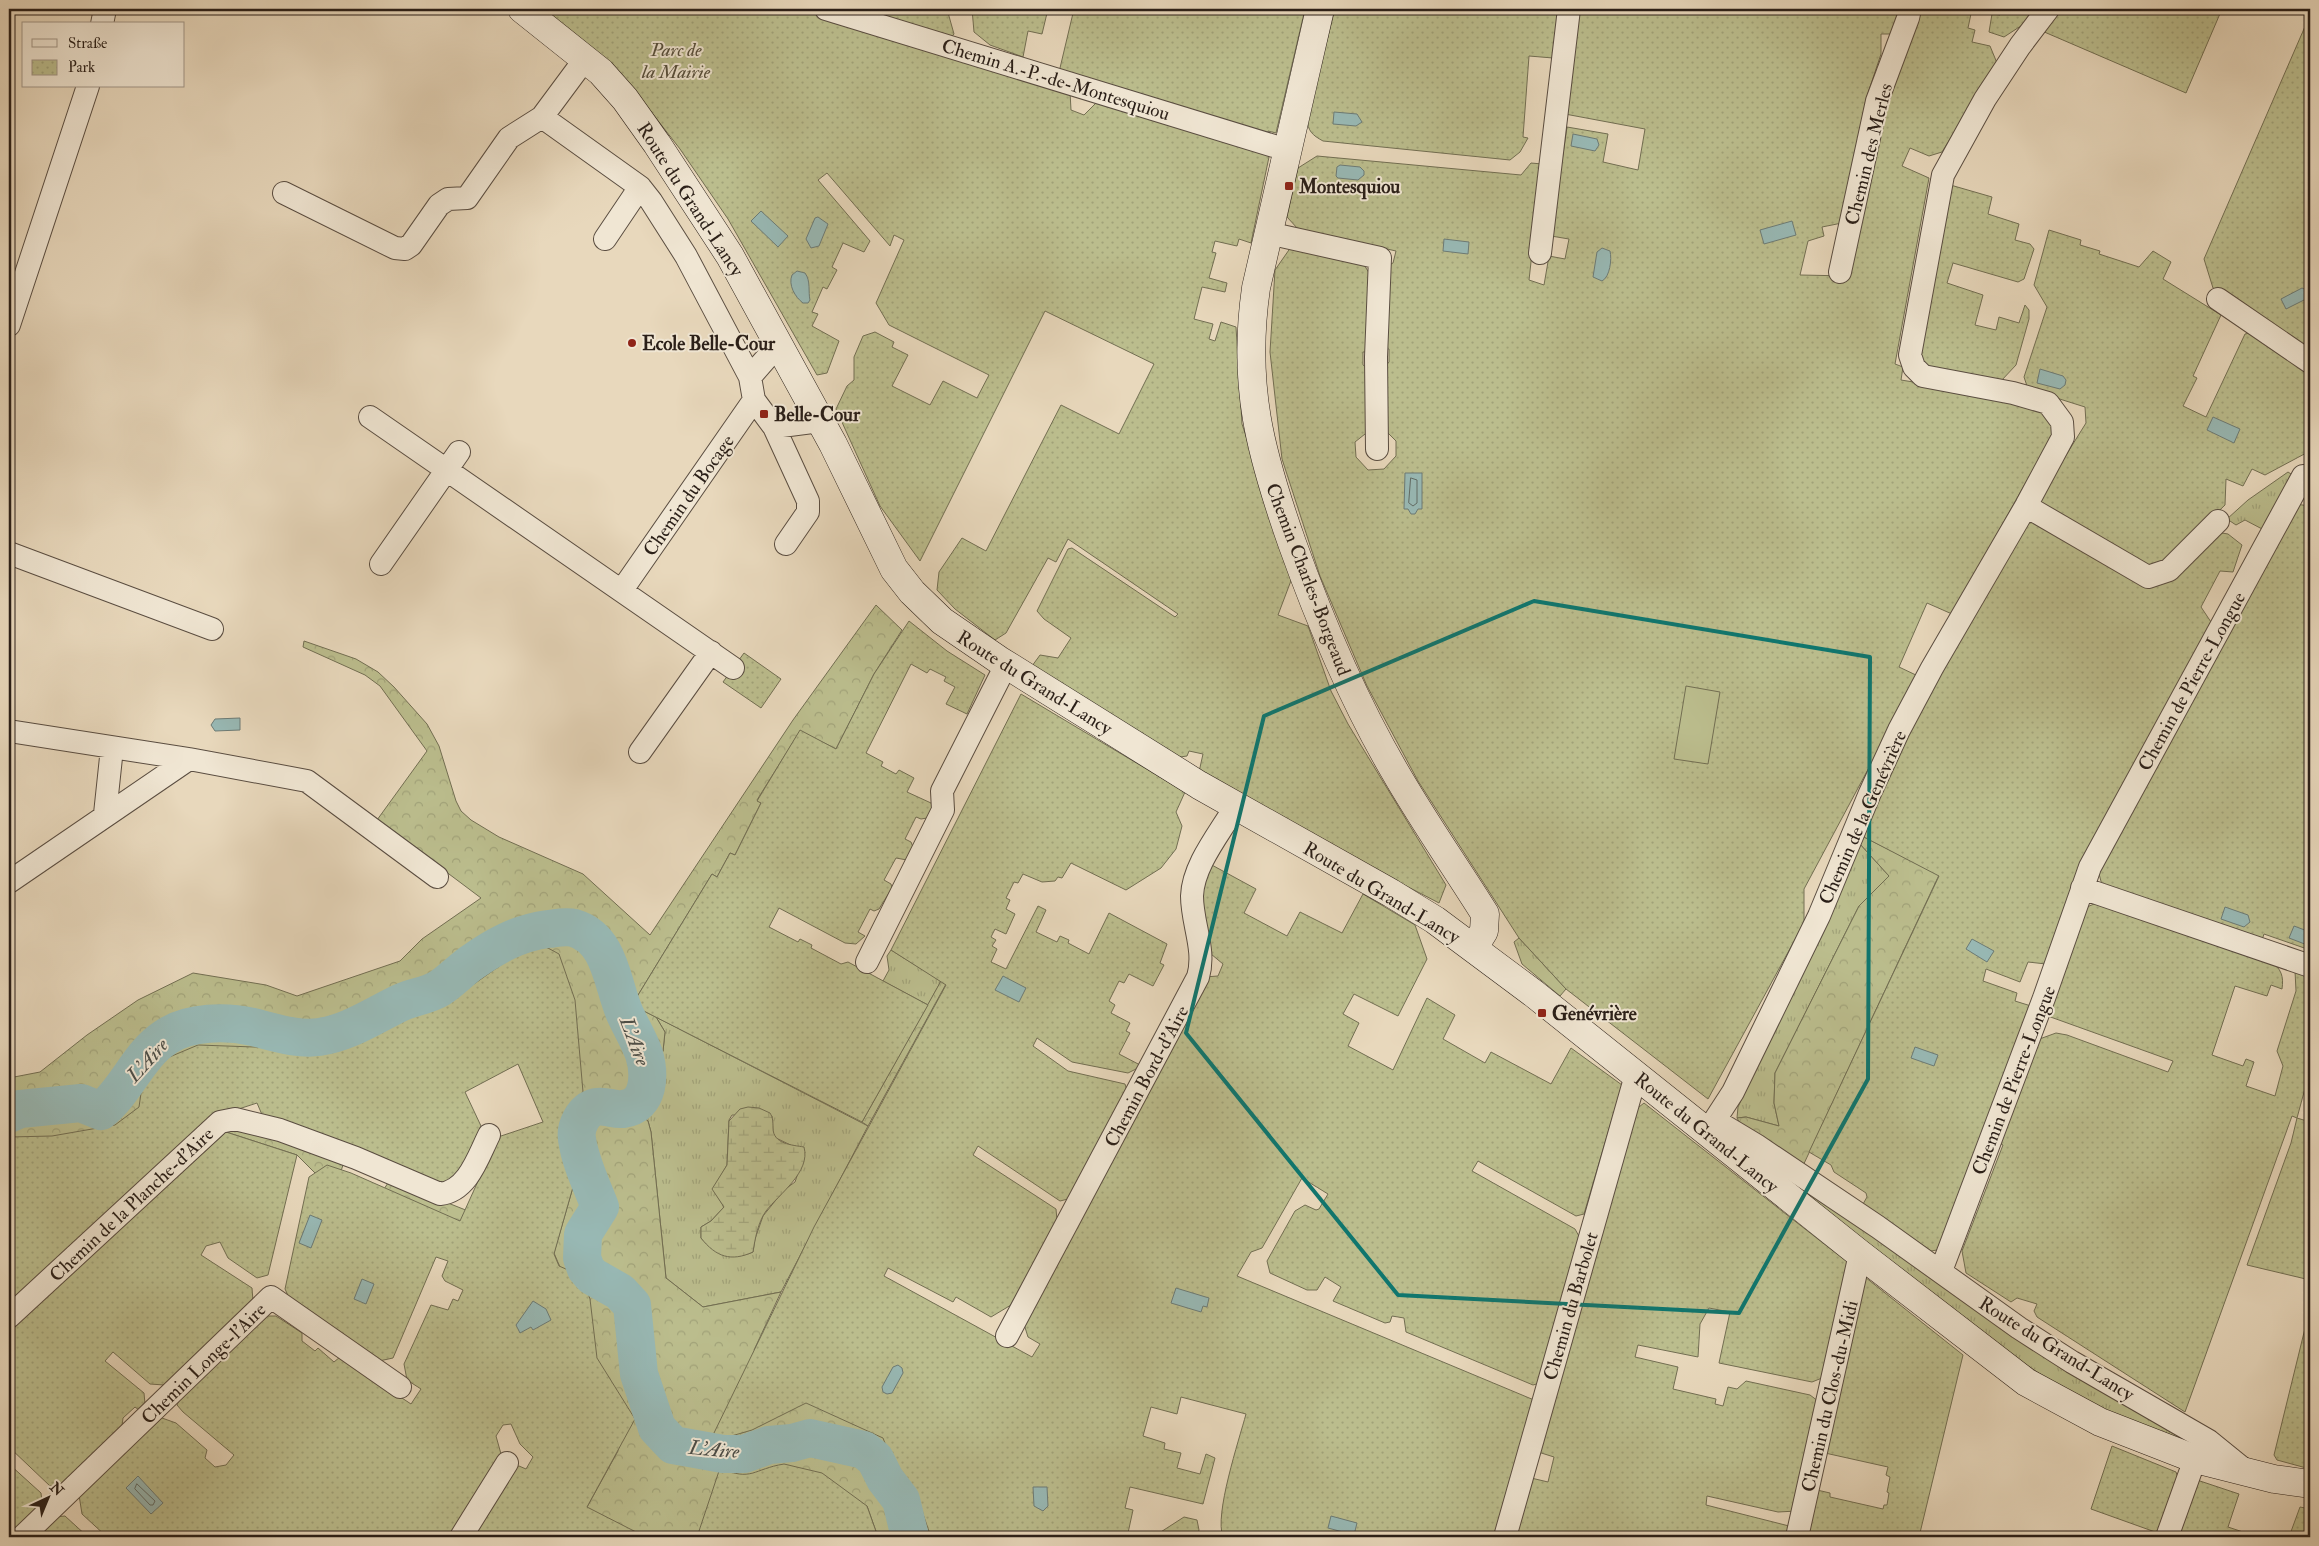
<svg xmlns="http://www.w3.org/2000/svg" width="2319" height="1546" font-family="'IM FELL Double Pica',serif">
	<defs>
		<pattern id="grass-tufts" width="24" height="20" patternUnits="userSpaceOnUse" patternTransform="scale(1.25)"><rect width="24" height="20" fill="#bbbd8d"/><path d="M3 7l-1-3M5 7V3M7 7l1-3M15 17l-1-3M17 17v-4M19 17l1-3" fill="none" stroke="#a1a279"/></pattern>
		<pattern id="forest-crowns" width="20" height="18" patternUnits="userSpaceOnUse" patternTransform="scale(1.25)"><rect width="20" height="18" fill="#bbbd8d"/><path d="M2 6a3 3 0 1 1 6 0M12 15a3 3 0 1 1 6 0" fill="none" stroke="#a1a279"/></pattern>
		<pattern id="wetland-marsh" width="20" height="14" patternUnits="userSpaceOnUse" patternTransform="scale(1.25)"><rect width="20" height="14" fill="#bbbd8d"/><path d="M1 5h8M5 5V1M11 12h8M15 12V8" fill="none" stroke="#a1a279"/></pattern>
		<pattern id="park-dots" width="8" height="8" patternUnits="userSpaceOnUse" patternTransform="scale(1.25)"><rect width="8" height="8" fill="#bbbd8d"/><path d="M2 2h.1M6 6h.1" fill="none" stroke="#a1a279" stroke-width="1.8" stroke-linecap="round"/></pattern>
	</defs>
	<rect width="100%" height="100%" fill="#e8d8bc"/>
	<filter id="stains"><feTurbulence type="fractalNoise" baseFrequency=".004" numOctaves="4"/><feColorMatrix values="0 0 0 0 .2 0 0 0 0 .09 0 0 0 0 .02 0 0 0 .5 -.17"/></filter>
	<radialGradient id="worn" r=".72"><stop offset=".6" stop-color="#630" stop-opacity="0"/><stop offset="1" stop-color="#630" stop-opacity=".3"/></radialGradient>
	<path fill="url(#grass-tufts)" stroke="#726e52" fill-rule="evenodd" d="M2288,472L2294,476L2264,530L2245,520L2236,525L2227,519L2248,500Z
		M1860,844L1889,876L1859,906L1775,1073L1774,1103L1779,1126L1746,1117L1737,1118L1738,1107Z
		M1519,938L1566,989L1560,996L1522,964L1514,942Z
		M891,950L941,981L928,1005L883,981L889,970L887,956Z
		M656,1017L868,1126L781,1292L703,1307L666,1278L651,1132L648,1121L642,1116L645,1108L656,1100L657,1060L663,1051L665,1032ZM732,1115L772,1116L773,1133L776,1138L805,1152L795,1182L784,1190L763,1216L755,1239L753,1252C736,1260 713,1253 701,1238V1227L711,1221L724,1207L713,1189L727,1165L729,1120Z
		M1748,1149L2200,1449L2129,1422L2068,1392L2017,1359Z"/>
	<path fill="url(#forest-crowns)" stroke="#726e52" d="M876,605L902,630L874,674L836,749L800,731L757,800L761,803L735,855L730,853L717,877L712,874L632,1005L656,1017L665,1032L663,1051L657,1060L656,1100L645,1108L642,1116L648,1121L651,1132L666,1278L703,1307L781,1292L754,1350L885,1418L975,1537H878L867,1506L710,1511L697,1537H616L587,1507L618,1451L576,1305L554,1253L573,1187L565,1144L564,1097L486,977L457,996L214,1117L9,1172V1078L40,1072L87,1035L138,1000L193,973L266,985L297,996L400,961L422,939L481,898L377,820L427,751L380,686L365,675L303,647L304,641L356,659L378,672L394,687L427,724L439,746L456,801L461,811L471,820L499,837L583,874L650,935L793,720Z
		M1862,836L1939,875L1801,1170L1742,1127L1737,1118L1746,1117L1779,1126L1774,1103L1775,1073L1859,906L1889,876L1860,844Z
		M941,981L946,984L868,1126L862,1122Z
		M227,1127L345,1159L341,1171L384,1189L390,1180L516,1230L508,1251L348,1191L315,1173L297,1155L226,1132Z"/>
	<path fill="url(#wetland-marsh)" stroke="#726e52" d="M748,1107L759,1108L770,1113C773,1118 773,1122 773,1128C773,1144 792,1145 804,1147C811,1172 779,1194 766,1211C758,1222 755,1239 753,1252C731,1262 716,1257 701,1238V1227L711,1221L724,1207L712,1189L727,1165L729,1121L740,1109Z"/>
	<path fill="url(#park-dots)" stroke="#726e52" d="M535,9H802L1070,92L1071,110L1084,115L1099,100L1265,152L1269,157L1251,243L1239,239L1237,246L1215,241L1212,252L1216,253L1209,278L1227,283L1225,292L1202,287L1194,319L1213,324L1209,339L1215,341L1221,322L1236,327L1242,424L1292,578L1278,615L1308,626L1331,691L1348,724L1446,885L1439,903L1316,839L1199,772L1203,754L1189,751L1187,756L1180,757L1166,751L1032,666L1040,655L1058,658L1071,638L1044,619L1037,611L1068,549L1072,548L1175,617L1178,614L1068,539L1056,562L1048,558L1006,633L995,640L955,609L937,590L939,572L962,538L986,551L1061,405L1119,434L1154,364L1045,311L920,561L880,506L836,409L847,386L854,380V357L863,336L875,332L894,342L892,347L908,355L892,386L930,405L943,381L977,398L989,375L889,325L876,303L904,240L894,235L890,246L827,173L818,180L870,241L864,252L843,243L832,267L837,270L827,289L823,287L812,312L818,314L812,326L839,341L827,373L817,375L728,219L680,149L635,91Z
		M888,9H947L954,34L947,42L885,18Z
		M972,9H1048L1042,34L1028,31L1023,57L990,45L974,32Z
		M1074,9H1305L1276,133L1268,131L1267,137L1063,76L1060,68Z
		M1335,9H1560L1553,58L1529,56L1523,137L1528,138L1520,152L1510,160L1323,141C1312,135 1308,131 1307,119Z
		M1579,9H1898L1893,34H1881V54L1866,99L1842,223L1822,227L1824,236L1808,241L1800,275L1849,276L1884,102L1918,9H1972L1968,28L1975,30L1972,42L1990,46L1997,63L1942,152L1929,156L1910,148L1902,166L1929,178L1895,364L1903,367L1901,380L2006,397L2045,410L2057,427L1952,614L1927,603L1899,667L1918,676L1804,889V923L1708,1099L1566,989L1519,938L1418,781L1367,686L1320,576L1282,459L1270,352L1275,270L1291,247L1361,260L1371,276L1368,352H1363V365L1369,369L1370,430L1355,442L1356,457L1368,470L1384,469L1396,456V441L1385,430V367L1389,362V349L1384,348L1387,266L1393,263L1396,251L1298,229L1287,217L1298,168L1317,156L1521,175L1531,163L1542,164L1529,280L1544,285L1549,256L1565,259L1569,239L1551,236L1567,127L1608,134L1603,162L1638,170L1645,129L1565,114Z
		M2002,9H2038L2030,20L2004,37L1989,32L1992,14L2000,15Z
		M2056,9H2222L2186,93L2042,31Z
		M2310,15V352L2213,288L2204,259Z
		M1947,184L1992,197L1988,214L2019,224L2015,240L2030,244L2034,249L2024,279L2018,282L1953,263L1947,283L1983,295L1975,325L1996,330L1999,317L2019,323L2025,305L2029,310V319L2016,365L2001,381L1930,369L1919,360Z
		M2049,230L2081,240L2080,245L2100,251L2099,254L2139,267L2153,251L2171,262L2163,279L2221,315L2193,376L2197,378L2183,406L2206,417L2245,334L2255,332L2310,373V451L2265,475L2252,469L2243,486L2226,479L2225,505L2167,561L2151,567L2042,506L2040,497L2086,423L2085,407L2028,389L2024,377L2047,307L2034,285Z
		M2310,500V950L2264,934L2262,940L2102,885L2098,870L2296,504L2309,506Z
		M2036,522L2138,582L2216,532L2228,534L2242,545L2233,572L2220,571L2201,607L2211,622L2046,964L2028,962L2020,982L1986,969L1983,981L2017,993L2015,1001L2031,1006L1944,1238L1937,1250L1931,1251L1863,1204L1867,1197L1866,1193L1834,1172L1831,1165L1809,1152L1939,876L1862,836L1891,763L2024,524Z
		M909,621L947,651L985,675L967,714L946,704L955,687L944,681L946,677L930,669L927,673L911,664L866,753L883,762L881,766L896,774L899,770L914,778L907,792L931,803L933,807L927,818L921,819L916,817L905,839L911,842L913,847L907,860L896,858L884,880L891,884L892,888L879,909L874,911L870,909L858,932L865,936L856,944L845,943L779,908L769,927L798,942L800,939L812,945L811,948L841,964L848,962L928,1005L862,1122L632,1005L712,874L717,877L730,853L735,855L761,803L757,801L800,730L836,749L874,674Z
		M744,653L781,679L761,708L723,682Z
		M1021,694L1185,792L1176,812L1182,826L1176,849L1161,868L1126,890L1071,863L1062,878L1058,877L1055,881L1042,882L1023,874L1018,883L1014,882L1006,898L1010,900L1006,909L1015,914L1006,934L995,929L991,937L996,940L992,946L997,949L991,962L1006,969L1038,906L1046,910L1036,932L1057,942L1060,936L1069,940L1068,943L1089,954L1109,913L1167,944L1160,963L1164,965L1153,986L1129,974L1124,983L1119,981L1109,1001L1115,1005L1111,1013L1130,1023L1126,1031L1130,1033L1119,1054L1142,1066L1128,1073L1072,1062L1037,1038L1033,1046L1068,1071L1125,1084L1127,1091L1068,1199L1060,1201L978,1146L973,1155L1056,1209L1057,1220L1011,1305L991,1317L956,1297L953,1302L888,1268L884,1276L1032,1357L1040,1344L1028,1337L1023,1321L1204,977L1218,976L1223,964L1211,954L1199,899L1210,864L1256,889L1244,913L1287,936L1300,912L1342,933L1363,894L1415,925L1427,959L1398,1016L1354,994L1343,1014L1359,1023L1348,1046L1393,1070L1427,998L1455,1015L1443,1039L1485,1063L1491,1052L1551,1084L1571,1048L1622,1085L1584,1214L1576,1216L1478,1161L1472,1171L1575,1229L1580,1238L1540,1383L1533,1385L1406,1332L1404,1318L1392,1316L1390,1322L1385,1323L1333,1301L1341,1287L1325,1277L1317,1290H1307L1270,1273L1267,1261L1295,1211L1305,1205L1316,1210L1319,1209L1328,1194L1302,1178L1262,1248L1251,1252L1237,1276L1534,1400L1495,1537H1223C1214,1515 1239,1440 1246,1414L1181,1397L1177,1414L1151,1407L1143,1436L1165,1443L1164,1449L1181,1453L1177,1468L1200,1474L1206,1454L1215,1458L1203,1504L1130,1487L1125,1508L1133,1510L1128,1533L1144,1537H931L915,1491L891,1459L883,1438L806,1403L752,1430L721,1439L713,1435L814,1227L946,985L891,950Z
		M2099,902L2271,961C2281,969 2284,976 2282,989L2271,985L2267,996L2235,986L2212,1055L2243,1066L2246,1059L2254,1062L2246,1086L2275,1096L2283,1066L2277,1051L2296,991L2295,971L2310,976V1070L2297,1118L2310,1122V1280L2247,1265L2291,1143L2297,1118L2292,1116L2185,1412L2037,1317L2034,1311L2037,1304L2017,1298L2011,1302L1966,1273L1962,1251L2003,1145L1997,1142L2034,1041L2056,1033L2067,1035L2168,1072L2173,1061L2045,1015L2082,909Z
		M535,941L559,954L575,1000L583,1092L565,1122V1144L573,1187L554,1254L559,1266L582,1276L590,1299L597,1358L635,1419L587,1507L636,1532L634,1537H472L515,1467L519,1466L526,1469L533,1457L520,1444L511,1424L503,1425L496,1436L501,1454L449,1537H107L82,1514L79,1495L162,1418L176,1423L207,1450L205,1458L215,1467L226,1465L234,1455L183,1412L177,1405L180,1398L265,1316H276L302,1333V1341L315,1351L318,1348L334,1362L340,1357L411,1404L421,1389L407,1380L404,1364L431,1305L448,1310L453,1299L458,1301L463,1290L445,1281L442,1276L448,1261L436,1257L393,1358L379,1361L291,1302L285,1289L309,1177L327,1165L351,1173L460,1221L498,1137L543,1122L518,1064L465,1092L481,1126L457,1179L440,1187L263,1117L257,1103L214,1117L9,1308V1137L52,1136L115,1125L139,1107L144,1073L160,1061L198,1045L282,1048L359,1036L457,996Z
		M1644,1103L1851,1265L1822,1378L1812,1382L1719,1363L1730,1312L1709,1308L1700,1324L1698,1357L1638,1345L1635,1357L1678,1367L1673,1389L1716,1399L1715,1404L1723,1406L1728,1387L1737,1389L1746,1381L1810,1395L1818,1401L1797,1511L1778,1512L1707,1496L1706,1505L1793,1527L1791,1537H1520L1514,1529L1527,1477L1548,1482L1554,1457L1535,1451L1634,1111Z
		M226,1132L297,1155L268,1275L257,1278L228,1258L220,1242L206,1246L201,1255L252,1288L253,1301L164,1385L150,1384L113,1352L105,1361L144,1393L145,1404L139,1410L135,1407L123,1418L122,1426L61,1486H50L9,1447V1331Z
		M1865,1277L1963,1355L1919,1537H1807L1817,1490L1830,1493V1497L1883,1509L1884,1505H1887L1889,1493L1887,1492L1890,1477L1886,1475L1888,1467L1825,1453Z
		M2310,1308V1469L2277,1460L2274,1455Z
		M2112,1446L2176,1472L2180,1484L2158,1533L2091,1509Z
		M9,1464L41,1493L42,1502L9,1535Z
		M784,1464L822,1473L867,1506L878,1537H697L720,1468C752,1482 753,1469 784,1464Z
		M2197,1480L2239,1494L2228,1527L2249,1534L2248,1537H2175Z
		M2300,1507L2310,1509V1537H2289Z
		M65,1516L88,1537H33L55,1517Z
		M1184,1517L1197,1520L1199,1530L1197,1537H1153Z"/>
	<path fill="#bbbd8d" stroke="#726e52" d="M1686,686L1720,692L1708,764L1674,759Z"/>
	<path fill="#98b9b5" stroke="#6c7b76" d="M1334,112L1357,114L1362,122L1356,126L1333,124Z
		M1573,134L1597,139L1599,145L1595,151L1571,146Z
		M1340,165L1360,167L1364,171V175L1358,180L1338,178L1336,176L1337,167Z
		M761,211L788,236L778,247L751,221Z
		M818,217L828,224L819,246L811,248L806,239L815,218Z
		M1792,221L1796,235L1764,244L1760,230Z
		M1444,239L1469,242L1468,254L1443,251Z
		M1602,248L1610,251C1612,259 1610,277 1602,281L1593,277L1597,252Z
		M797,271L805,273C811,281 808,292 810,300L808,303H803C795,297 788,285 792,275Z
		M2302,288L2309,291L2308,298L2286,309L2281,299Z
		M2040,369L2063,376L2066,380L2065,385L2060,389L2037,383Z
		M2213,417L2240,429L2234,443L2207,430Z
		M1405,473H1422V509H1418L1415,514H1411L1408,509H1404Z
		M240,718V730L215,731L211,725L215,719Z
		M2225,907L2248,915L2250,922L2244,927L2221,919Z
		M2294,926L2310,932V946L2289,938Z
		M1972,939L1994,951L1987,962L1966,949Z
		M1003,976L1026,988L1019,1002L995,990Z
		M1915,1047L1938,1055L1934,1066L1911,1058Z
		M310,1215L322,1220L311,1248L299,1243Z
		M362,1279L374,1284L366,1304L354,1299Z
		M1176,1288L1209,1298L1207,1307L1203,1306L1201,1312L1171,1303Z
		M533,1301L546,1309L551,1320L533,1330L531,1327L520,1333L516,1325Z
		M898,1365L902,1368L903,1373L892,1393L887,1394L883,1392L882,1387L893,1367Z
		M138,1476L163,1503L151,1514L126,1488Z
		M1033,1487H1047L1048,1506L1043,1511L1034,1506Z
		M1331,1516L1357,1523L1354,1535L1328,1528Z"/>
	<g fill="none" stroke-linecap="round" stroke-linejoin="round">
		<path stroke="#616c66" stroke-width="1" d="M1411,478L1417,480V503L1413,506L1409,503Z
			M137,1484L155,1501L153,1505H150L135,1489Z"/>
		<path stroke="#98b9b5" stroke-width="38" d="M9,1114L20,1109L81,1103L101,1111C127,1090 138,1055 166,1037C189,1021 227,1021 253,1027C274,1032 297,1040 319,1037C349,1033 376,1014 402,1002C414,997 429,995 440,988C451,981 460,971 471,963C495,946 518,933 548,929C557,928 566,926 574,928C611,939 612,985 625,1014C631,1027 639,1040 644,1054C650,1074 650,1106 623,1109C614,1110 605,1105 596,1107C583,1110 575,1127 577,1139C580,1162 592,1186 600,1207L583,1234L582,1258L586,1269L592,1276L620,1292L632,1305L639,1374L657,1428L673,1445L723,1454H744L769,1445L792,1443L810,1438L864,1450L875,1459L885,1479L901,1500L910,1537"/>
		<defs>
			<path id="street" d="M826,9L1287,150
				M102,24L105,9
				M542,117L640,187L651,201L686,256L750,377L754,400L774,427L808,501V512L786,544
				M284,193L395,248L405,249L411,245L439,205L448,199L467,198L509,138L542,117L585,59
				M1268,233L1380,258L1376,357L1377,449
				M605,239L640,187
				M1540,253L1569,9
				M1840,272L1877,101L1908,18L1910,9
				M2218,299L2310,362
				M9,325L88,86
				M750,377L777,346
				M370,417L733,668
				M774,427L820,421
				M2026,506L2148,577L2169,570L2218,521
				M9,553L212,629
				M381,564L459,452
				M622,590L754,400
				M9,731L189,759L307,781L437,877
				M640,752L711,652
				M105,814L112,748
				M9,882L189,759
				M2082,888L2310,966
				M867,962L943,810L942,791L1006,665
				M1716,1121L1756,1145L1878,1227L2019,1328L2072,1362L2209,1441L2246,1471
				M1707,1132L1733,1092L1819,916L1870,793L1899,730L1932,668L2026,506L2063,437L2062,422L2048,403L2013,393L1923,376L1914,367L1910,355L1943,175L1985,99L2020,46L2048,9
				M1941,1271L2044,998L2090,867L2303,476
				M9,1317L220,1122L235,1119L280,1130L356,1158L440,1194C468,1191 478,1157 489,1135
				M1007,1336L1198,977C1206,950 1192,924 1192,896C1193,865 1220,833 1235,807
				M22,1537L271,1297L400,1387
				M461,1537L507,1463
				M1505,1537L1636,1075
				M1797,1537L1860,1254
				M2167,1537L2195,1459"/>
			<path id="secondary" d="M522,9L601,72L625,99L657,144L730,256L833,444L894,569L912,592L942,621L999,660L1199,785L1391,893L1435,920L1533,993L1860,1254L2026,1382L2100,1422L2195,1459L2274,1479L2310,1484
				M1320,9L1256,288C1242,385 1260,452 1292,543C1320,621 1352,698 1394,770C1422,819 1455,866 1485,914L1484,931L1474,947"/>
		</defs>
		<use href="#street" stroke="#5a4d41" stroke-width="24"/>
		<use href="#secondary" stroke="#2a1f18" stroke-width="29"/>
		<use href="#street" stroke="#f0e6d3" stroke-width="22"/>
		<use href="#secondary" stroke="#f0e6d3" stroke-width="28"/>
	</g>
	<path fill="none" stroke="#0f766e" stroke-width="4" stroke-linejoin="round" d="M1534,601L1870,657L1868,1079L1739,1313L1398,1295L1186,1033L1264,716Z"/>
	<g fill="#8f2418" stroke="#f0e6d3" stroke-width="2">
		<rect x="1284" y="181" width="10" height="10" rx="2.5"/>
		<circle cx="632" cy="343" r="5"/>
		<rect x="759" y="409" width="10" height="10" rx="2.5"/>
		<rect x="1537" y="1008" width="10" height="10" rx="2.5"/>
	</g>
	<g text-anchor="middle" stroke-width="4" stroke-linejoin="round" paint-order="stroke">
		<g font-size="19" font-style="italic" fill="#564e3b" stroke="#f0e6d3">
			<text x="676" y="56">Parc de<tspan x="676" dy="22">la Mairie</tspan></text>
		</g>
		<g font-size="19" fill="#2a1f18" stroke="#f0e6d3">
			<text transform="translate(1056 79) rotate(17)" y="7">Chemin A.-P.-de-Montesquiou</text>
			<text transform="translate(1868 154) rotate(-76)" y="7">Chemin des Merles</text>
			<text transform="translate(691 199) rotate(57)" y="7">Route du Grand-Lancy</text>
			<text transform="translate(688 495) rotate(-55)" y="7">Chemin du Bocage</text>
			<text transform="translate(1309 579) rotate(69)" y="7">Chemin Charles-Borgeaud</text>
			<text transform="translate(2191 681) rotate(-61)" y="7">Chemin de Pierre-Longue</text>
			<text transform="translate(1035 682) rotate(32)" y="7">Route du Grand-Lancy</text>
			<text transform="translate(1862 817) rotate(-66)" y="7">Chemin de la Genévrière</text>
			<text transform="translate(1382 892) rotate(31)" y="7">Route du Grand-Lancy</text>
			<text transform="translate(1146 1076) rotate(-62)" y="7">Chemin Bord-d'Aire</text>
			<text transform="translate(2013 1080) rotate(-69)" y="7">Chemin de Pierre-Longue</text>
			<text transform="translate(1707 1132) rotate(39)" y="7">Route du Grand-Lancy</text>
			<text transform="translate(131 1204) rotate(-43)" y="7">Chemin de la Planche-d'Aire</text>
			<text transform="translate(1570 1306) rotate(-74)" y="7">Chemin du Barbolet</text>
			<text transform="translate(2057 1348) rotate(32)" y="7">Route du Grand-Lancy</text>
			<text transform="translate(203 1363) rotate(-44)" y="7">Chemin Longe-l'Aire</text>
			<text transform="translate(1829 1396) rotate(-77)" y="7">Chemin du Clos-du-Midi</text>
		</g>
		<g font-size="19" font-weight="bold" fill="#2a1f18" stroke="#f0e6d3" text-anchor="start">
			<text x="1299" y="193">Montesquiou</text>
			<text x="642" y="350">Ecole Belle-Cour</text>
			<text x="774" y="421">Belle-Cour</text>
			<text x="1552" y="1020">Genévrière</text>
		</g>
		<g font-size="20" font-style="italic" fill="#4b4d47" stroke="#f0e6d3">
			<text transform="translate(635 1041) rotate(69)" y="7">L'Aire</text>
			<text transform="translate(147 1060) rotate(-48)" y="7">L'Aire</text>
			<text transform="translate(714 1449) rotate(5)" y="7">L'Aire</text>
		</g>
	</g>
	<rect width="2319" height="1546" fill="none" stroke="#e8d8bc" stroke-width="30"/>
	<rect x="10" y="10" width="2299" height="1526" fill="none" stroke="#2a1f18" stroke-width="2.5"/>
	<rect x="15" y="15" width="2289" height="1516" fill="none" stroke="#2a1f18"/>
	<rect x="22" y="22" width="162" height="65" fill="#f0e6d3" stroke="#a19688"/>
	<rect x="32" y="39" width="25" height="8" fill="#f0e6d3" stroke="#a19688"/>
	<text x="68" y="48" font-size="15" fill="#2a1f18">Straße</text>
	<rect x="32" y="60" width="25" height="15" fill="url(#park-dots)" stroke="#a19688"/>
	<text x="68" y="72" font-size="15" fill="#2a1f18">Park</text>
	<g transform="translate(48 1498) rotate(44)" stroke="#f0e6d3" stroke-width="4" paint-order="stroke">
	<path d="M0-4L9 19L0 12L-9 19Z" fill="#2a1f18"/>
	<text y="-8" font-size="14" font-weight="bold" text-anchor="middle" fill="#2a1f18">N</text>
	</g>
	<rect width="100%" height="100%" filter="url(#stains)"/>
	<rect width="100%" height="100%" fill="url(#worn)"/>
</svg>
